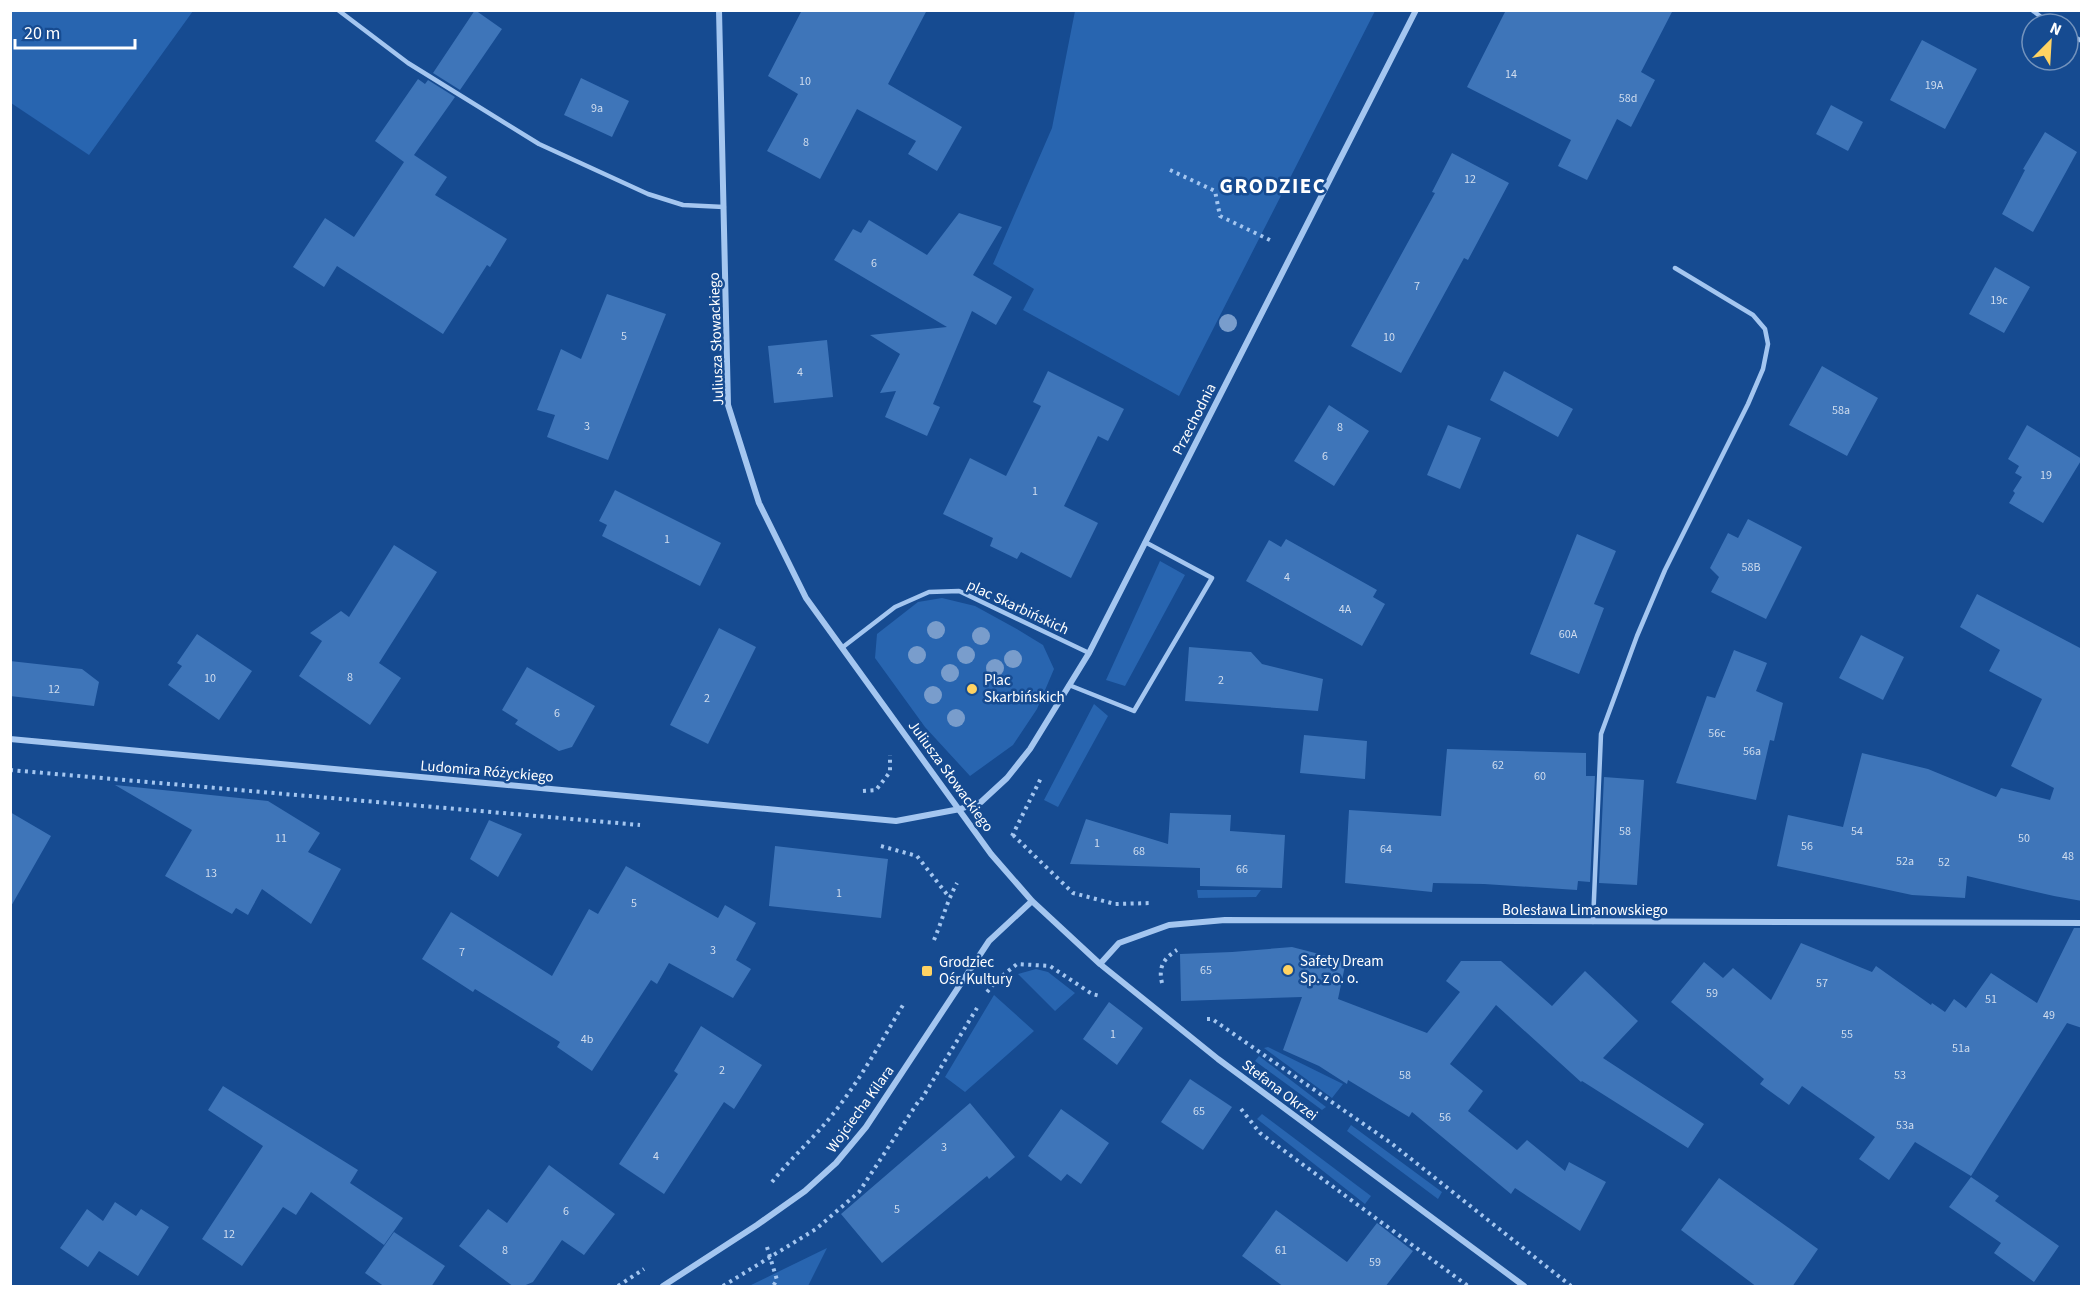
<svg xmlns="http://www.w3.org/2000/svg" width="2092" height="1297" font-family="'Source Sans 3',sans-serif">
	<rect width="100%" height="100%" fill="#164b91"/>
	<path fill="#2865b0" d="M10,11L11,10L193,11L89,155L11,103Z
		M1075,11H1375L1179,396L1023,310L1034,289L993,264L1052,128Z
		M1160,561L1185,575L1125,686L1106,680Z
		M942,598L975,606L1015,628L1043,645L1054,669L1037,709L1013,745L970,776L925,727L875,658L877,634L918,602Z
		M1094,704L1108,716L1058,807L1044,800Z
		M1197,890H1261L1256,897L1198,898Z
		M1036,969L1048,972L1075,993L1055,1011L1018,974Z
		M994,995L1034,1031L965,1092L945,1077Z
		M1268,1047L1343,1084L1332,1098L1264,1048Z
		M1259,1056L1326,1107L1322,1110L1255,1061Z
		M1262,1114L1371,1196L1365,1204L1257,1119Z
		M1351,1125L1442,1192L1438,1199L1347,1131Z
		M827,1248L808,1286H749Z"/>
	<path fill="#3e75b9" d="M475,10L502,29L460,90L433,73Z
		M802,10H927L888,84L962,127L937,171L908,154L916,141L857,109L820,179L767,151L798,94L768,76Z
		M1506,10H1673L1641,72L1655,80L1631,127L1617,119L1587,180L1558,166L1571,140L1467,87Z
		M1922,40L1977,69L1945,129L1890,100Z
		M581,78L629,101L612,137L564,115Z
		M418,79L425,84L428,80L455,97L414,155L447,177L435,195L507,239L490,267L487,265L443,334L337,266L324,287L293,267L325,218L354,237L404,162L375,141Z
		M1831,105L1863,122L1848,151L1816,134Z
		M2045,132L2077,152L2033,232L2002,214L2025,170L2023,169Z
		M1452,153L1509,183L1468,260L1464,258L1401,373L1351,346L1435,193L1432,192Z
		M959,213L1002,227L973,275L1012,297L996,325L972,311L933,404L940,407L927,436L885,417L896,391L880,393L900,354L870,335L947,327L834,260L853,229L861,233L869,220L927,255Z
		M1995,267L2030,287L2004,333L1969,314Z
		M607,294L666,314L608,460L547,437L555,415L537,410L561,349L581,359Z
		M827,340L833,397L774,403L768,346Z
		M1822,366L1878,398L1847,456L1789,425Z
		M1048,371L1124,409L1108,441L1098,436L1064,506L1098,523L1071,578L1021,552L1017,559L990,546L993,538L943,514L970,458L1006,476L1041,406L1033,402Z
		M1504,371L1573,409L1558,437L1490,400Z
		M1329,405L1369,431L1334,486L1294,461Z
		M1448,425L1481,438L1460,489L1427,475Z
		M2027,425L2082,459L2043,523L2009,503L2015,493L2013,491L2022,477L2015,473L2019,466L2008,459Z
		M615,490L721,543L700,586L602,536L607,525L599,521Z
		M1748,519L1802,547L1766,619L1711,592L1719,577L1710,568L1728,533L1738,538Z
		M1577,534L1616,551L1594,604L1604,608L1579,674L1530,654Z
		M1286,539L1377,590L1373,597L1385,604L1362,646L1246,581L1269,540L1281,547Z
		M394,545L437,572L379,663L401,678L370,725L299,676L322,641L310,633L341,611L349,617Z
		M1977,594L2082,649V901L2054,896L1967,876L1965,898L1912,895L1777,866L1788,815L1843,827L1862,753L1928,769L1996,797L2001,788L2050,800L2054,788L2011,766L2042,699L1989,671L2000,650L1960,627Z
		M719,628L756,647L708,744L670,725Z
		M197,634L252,671L219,720L168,685L182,666L177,663Z
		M1861,635L1904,657L1883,700L1839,678Z
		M1189,647L1251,652L1262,664L1323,679L1318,711L1185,701Z
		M1734,650L1767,663L1756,691L1783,703L1774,741L1770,740L1756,800L1676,783L1707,696L1715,698Z
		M10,661L82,669L99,682L94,706L10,696Z
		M527,667L595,706L572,747L559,751L515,724L518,720L502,710Z
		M1304,735L1367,741L1365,779L1300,773Z
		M1447,749L1586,753V776H1595L1590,882L1578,881L1577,890L1484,884L1433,883L1432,892L1345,883L1349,810L1441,816Z
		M1604,777L1644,780L1637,885L1599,883Z
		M115,785L268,801L320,833L308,852L341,869L311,924L262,889L248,915L236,908L232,914L165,876L192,830Z
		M10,812L51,836L10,908Z
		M1170,813L1231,815L1230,831L1285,835L1282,888L1200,886V868L1070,864L1086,819L1168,844Z
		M489,820L522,834L498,877L470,859Z
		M775,846L888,859L881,918L769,906Z
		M626,866L718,918L725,905L756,923L736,960L751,969L733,998L669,963L657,984L651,980L592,1071L557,1047L560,1042L475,989L473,992L422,959L451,912L552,976L589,909L598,914Z
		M2074,928H2082V1028L2067,1023L1971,1176L1915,1142L1889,1180L1859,1159L1875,1137L1802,1086L1789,1105L1760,1084L1764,1079L1671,1002L1704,962L1723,978L1733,968L1771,1000L1801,943L1872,972L1876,966L1931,1005L1932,1003L1945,1012L1954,999L1966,1008L1991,973L2037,1003Z
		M1292,947L1346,961L1338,999L1427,1033L1460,992L1446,981L1461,961H1501L1552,1006L1585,971L1638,1021L1603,1058L1704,1124L1688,1148L1582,1081L1581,1082L1496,1005L1450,1064L1483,1091L1468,1111L1517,1150L1527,1140L1565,1171L1569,1162L1606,1182L1580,1231L1515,1188L1511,1194L1412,1112L1409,1117L1348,1080L1347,1084L1319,1066L1283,1050L1302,997L1181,1001L1180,954L1232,952Z
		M1109,1002L1143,1028L1117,1065L1083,1039Z
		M701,1026L762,1065L734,1109L724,1102L664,1194L619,1164L678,1074L674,1071Z
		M1190,1079L1232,1107L1203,1150L1161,1122Z
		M223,1086L358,1170L350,1183L403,1218L384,1245L311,1192L296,1215L283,1207L242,1266L202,1239L263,1146L208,1110Z
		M970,1103L1015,1157L989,1179L987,1176L882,1263L841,1214Z
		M1061,1109L1109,1143L1081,1184L1067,1174L1061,1181L1028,1156Z
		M549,1165L615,1214L584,1255L562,1240L533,1282L521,1287H514L459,1246L488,1209L507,1223Z
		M1971,1177L1999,1196L1995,1201L2059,1246L2034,1282L1994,1253L2001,1243L1949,1207Z
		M1719,1178L1818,1249L1792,1287H1757L1681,1230Z
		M115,1202L136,1216L141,1209L169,1227L138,1276L99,1251L88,1267L60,1248L87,1209L103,1221Z
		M1276,1210L1347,1262L1377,1223L1413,1251L1385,1287H1284L1242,1256Z
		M394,1232L445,1266L431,1287H385L365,1273Z"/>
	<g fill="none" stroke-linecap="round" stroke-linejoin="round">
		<path stroke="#a4c6f0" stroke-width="4" stroke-dasharray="3 4.5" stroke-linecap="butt" d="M1170,170L1215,191L1220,216L1272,241
			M10,770L640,825
			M863,791L876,790L890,772V755
			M1013,835L1073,893L1115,904L1153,903
			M1012,836L1042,776
			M881,846L917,856L949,897
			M934,940C942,921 947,901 957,883
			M1162,983C1158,967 1164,958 1177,950
			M987,992L997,980L1017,964L1050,966L1092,994L1100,996
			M1207,1019H1212L1391,1143L1571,1286
			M921,1100L977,1008
			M1241,1109L1260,1133L1468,1286
			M772,1182C791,1158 814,1138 833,1114C860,1080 881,1042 903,1005
			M767,1247L777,1280L773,1286
			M618,1286L644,1269
			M723,1286L816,1229L859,1192L920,1099"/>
		<path stroke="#a4c6f0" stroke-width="4.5" d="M338,10L408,63L539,144L648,194L683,205L724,207
			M2032,10L2050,24
			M2068,34L2082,41
			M843,647L895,607L929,592L959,591L1089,653
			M1069,685L1134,711L1212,578L1145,542
			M1593,922L1601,734L1637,636L1665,570L1748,404L1763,369L1768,344L1765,329L1753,315L1675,268"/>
		<path stroke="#a4c6f0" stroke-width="6" d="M719,10L728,405L759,503L806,598L991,854L1032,901L1100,964L1218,1059L1524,1286
			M10,739L896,821L960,809L981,802L1007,778L1030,749L1089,653L1416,10
			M1100,964L1119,943L1169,925L1225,920L2082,923
			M663,1286L757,1225L805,1191L836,1163L866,1127L989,941L1032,901"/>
	</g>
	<g fill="#799dcc">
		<circle cx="1228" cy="323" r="9"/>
		<circle cx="936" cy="630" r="9"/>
		<circle cx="981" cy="636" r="9"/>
		<circle cx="917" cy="655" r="9"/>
		<circle cx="966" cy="655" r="9"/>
		<circle cx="1013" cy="659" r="9"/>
		<circle cx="995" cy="668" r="9"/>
		<circle cx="950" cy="673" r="9"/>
		<circle cx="933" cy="695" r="9"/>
		<circle cx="956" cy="718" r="9"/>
	</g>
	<g fill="#ffd363" stroke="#164b91" stroke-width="2">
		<circle cx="972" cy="689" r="6"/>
		<circle cx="1288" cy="970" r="6"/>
		<rect x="921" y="965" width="12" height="12" rx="3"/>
	</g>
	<g text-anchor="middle" stroke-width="5" stroke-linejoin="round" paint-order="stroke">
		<g font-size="12" fill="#cfdcee">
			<text x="1511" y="78">14</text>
			<text x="805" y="85">10</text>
			<text x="1934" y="89">19A</text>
			<text x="1628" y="102">58d</text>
			<text x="597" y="112">9a</text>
			<text x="806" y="146">8</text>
			<text x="1470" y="183">12</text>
			<text x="874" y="267">6</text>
			<text x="1417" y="290">7</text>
			<text x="1999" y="304">19c</text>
			<text x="624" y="340">5</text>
			<text x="1389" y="341">10</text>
			<text x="800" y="376">4</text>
			<text x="1841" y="414">58a</text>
			<text x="587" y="430">3</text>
			<text x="1340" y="431">8</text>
			<text x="1325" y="460">6</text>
			<text x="2046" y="479">19</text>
			<text x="1035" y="495">1</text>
			<text x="667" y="543">1</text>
			<text x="1751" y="571">58B</text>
			<text x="1287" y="581">4</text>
			<text x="1345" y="613">4A</text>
			<text x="1568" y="638">60A</text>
			<text x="350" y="681">8</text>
			<text x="210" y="682">10</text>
			<text x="1221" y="684">2</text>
			<text x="54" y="693">12</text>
			<text x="707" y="702">2</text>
			<text x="557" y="717">6</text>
			<text x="1717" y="737">56c</text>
			<text x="1752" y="755">56a</text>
			<text x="1498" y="769">62</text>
			<text x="1540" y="780">60</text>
			<text x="1625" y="835">58</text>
			<text x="1857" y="835">54</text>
			<text x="281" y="842">11</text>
			<text x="2024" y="842">50</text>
			<text x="1097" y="847">1</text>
			<text x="1807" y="850">56</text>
			<text x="1386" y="853">64</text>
			<text x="1139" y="855">68</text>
			<text x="2068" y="860">48</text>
			<text x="1905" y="865">52a</text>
			<text x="1944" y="866">52</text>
			<text x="1242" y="873">66</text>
			<text x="211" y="877">13</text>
			<text x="839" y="897">1</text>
			<text x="634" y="907">5</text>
			<text x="713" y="954">3</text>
			<text x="462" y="956">7</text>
			<text x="1206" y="974">65</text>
			<text x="1822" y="987">57</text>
			<text x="1712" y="997">59</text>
			<text x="1991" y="1003">51</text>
			<text x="2049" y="1019">49</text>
			<text x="1113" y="1038">1</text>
			<text x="1847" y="1038">55</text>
			<text x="587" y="1043">4b</text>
			<text x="1961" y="1052">51a</text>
			<text x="722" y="1074">2</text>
			<text x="1405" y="1079">58</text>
			<text x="1900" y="1079">53</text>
			<text x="1199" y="1115">65</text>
			<text x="1445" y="1121">56</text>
			<text x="1905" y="1129">53a</text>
			<text x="944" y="1151">3</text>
			<text x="656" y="1160">4</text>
			<text x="897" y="1213">5</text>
			<text x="566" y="1215">6</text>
			<text x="229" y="1238">12</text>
			<text x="505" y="1254">8</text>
			<text x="1281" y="1254">61</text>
			<text x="1375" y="1266">59</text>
		</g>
		<g font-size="15" fill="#fff" stroke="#164b91">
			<text transform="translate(716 339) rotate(-92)" y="5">Juliusza Słowackiego</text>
			<text transform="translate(1194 419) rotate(-63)" y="5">Przechodnia</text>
			<text transform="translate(1018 607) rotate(25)" y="5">plac Skarbińskich</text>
			<text transform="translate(487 771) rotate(5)" y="5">Ludomira Różyckiego</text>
			<text transform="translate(951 776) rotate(54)" y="5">Juliusza Słowackiego</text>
			<text x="1585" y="915">Bolesława Limanowskiego</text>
			<text transform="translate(1280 1090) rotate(37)" y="5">Stefana Okrzei</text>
			<text transform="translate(860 1109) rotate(-54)" y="5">Wojciecha Kilara</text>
		</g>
		<g font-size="15" fill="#fff" stroke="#164b91" text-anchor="start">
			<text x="984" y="685">Plac<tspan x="984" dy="17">Skarbińskich</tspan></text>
			<text x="1300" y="966">Safety Dream<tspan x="1300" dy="17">Sp. z o. o.</tspan></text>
			<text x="939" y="967">Grodziec<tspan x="939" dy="17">Ośr. Kultury</tspan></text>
		</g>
		<g font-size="21" font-weight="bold" letter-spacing="1.5" fill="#fff" stroke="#164b91">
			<text x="1273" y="193">GRODZIEC</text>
		</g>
	</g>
	<rect width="2092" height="1297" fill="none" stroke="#ffffff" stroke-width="24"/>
	<g transform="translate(2050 42) rotate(24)"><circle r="28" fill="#164b91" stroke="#7393bd" stroke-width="1.5"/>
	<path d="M0-4.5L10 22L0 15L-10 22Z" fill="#ffd363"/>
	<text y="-9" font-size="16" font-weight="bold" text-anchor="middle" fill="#ffffff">N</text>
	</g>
	<path d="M15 39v9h120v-9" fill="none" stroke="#ffffff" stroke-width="3"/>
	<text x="24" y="39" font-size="18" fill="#ffffff" stroke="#164b91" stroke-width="4.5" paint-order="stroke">20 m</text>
</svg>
